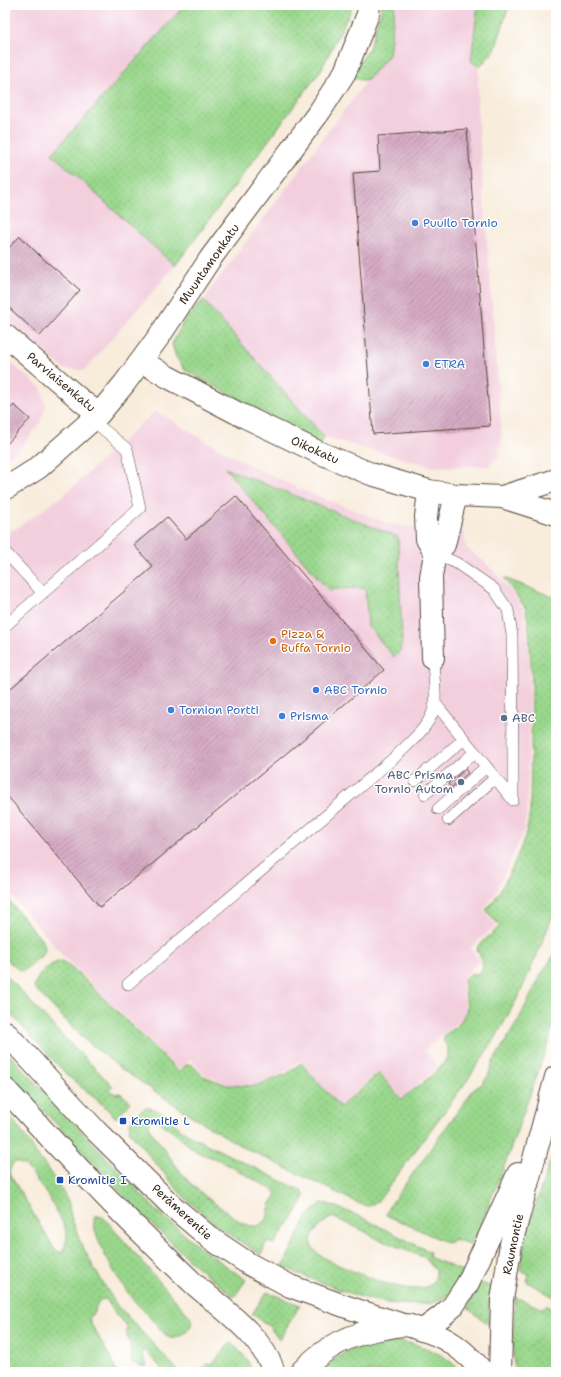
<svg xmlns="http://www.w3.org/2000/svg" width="561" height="1377" font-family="'Shantell Sans',sans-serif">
	<defs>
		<pattern id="grass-dots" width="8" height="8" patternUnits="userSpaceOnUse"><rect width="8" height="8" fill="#99d78c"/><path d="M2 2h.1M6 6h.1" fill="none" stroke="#85b978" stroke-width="1.8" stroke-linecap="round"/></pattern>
		<pattern id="building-hatch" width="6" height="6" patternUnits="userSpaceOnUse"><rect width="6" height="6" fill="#d6aac4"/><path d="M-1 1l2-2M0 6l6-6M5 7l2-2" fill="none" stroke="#af8b9f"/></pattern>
	</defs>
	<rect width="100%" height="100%" fill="#fff"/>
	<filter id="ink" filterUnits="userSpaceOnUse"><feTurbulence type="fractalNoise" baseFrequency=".025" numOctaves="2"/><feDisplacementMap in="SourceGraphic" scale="8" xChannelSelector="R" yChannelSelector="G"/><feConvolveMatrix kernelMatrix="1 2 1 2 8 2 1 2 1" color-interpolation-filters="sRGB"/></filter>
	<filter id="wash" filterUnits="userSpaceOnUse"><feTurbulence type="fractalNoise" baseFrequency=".012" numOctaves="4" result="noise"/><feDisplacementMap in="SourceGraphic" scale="16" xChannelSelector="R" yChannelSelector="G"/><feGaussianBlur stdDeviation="0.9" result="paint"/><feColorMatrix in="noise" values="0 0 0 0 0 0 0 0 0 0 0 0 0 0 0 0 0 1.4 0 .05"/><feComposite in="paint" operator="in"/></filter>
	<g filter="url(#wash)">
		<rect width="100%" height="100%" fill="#f8ecdb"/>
		<path fill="#f3cfde" d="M5,5H185L52,154L175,266L85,370L64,369L5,316Z
			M395,5H478L471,61L479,67L477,107L502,437L499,456L488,466L433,467L324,437L203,300L327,133L367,80L389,55Z
			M5,358L42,389L46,406L40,423L19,450L5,458Z
			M155,411L239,460L309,493L393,525L464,533L466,547L488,565L511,591L523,609L527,629L530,686L527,811L524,831L495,894L483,910L497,925L470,948L480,960L462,979L465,1009L460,1020L424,1050L438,1067L401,1098L379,1071L340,1106L300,1060L286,1072L255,1085L227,1084L204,1074L190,1059L179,1070L63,956L5,888V533L17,528L64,495Z"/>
		<path fill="url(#grass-dots)" stroke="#6a8055" fill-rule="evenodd" d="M185,5H352L350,12L321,70L175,266L52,154Z
			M381,5H395L389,55L367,80L349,79L369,48L381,11Z
			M478,5H509L495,50L479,67L471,61Z
			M203,300L324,437L321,444L185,370L176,357L172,344L184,321Z
			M225,468L398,537L402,641L400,651L394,657L368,626L365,588L333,589L330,592Z
			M504,578L556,598V908L536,957L519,995L496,1037L466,1082L379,1200L369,1206L362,1205L243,1147L195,1118L120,1068L83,1038L34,988C36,975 49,963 62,961L79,974L179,1072L187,1064L192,1065L203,1076L227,1085L255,1086L287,1074L301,1063L340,1107L379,1073L401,1099C412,1091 448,1066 448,1053C449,1048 445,1044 443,1039L445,1035L460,1023L467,1009L464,979L471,974C487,976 484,959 477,951L478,946L500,926L486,910C502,893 519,855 526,833C528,826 529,818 530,811L532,686L529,629L526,609Z
			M5,896L44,943L45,950L43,954L24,971L19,970L5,958Z
			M556,952V1014L547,1047L505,1164L475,1238L469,1244L455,1239L448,1243L386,1215L391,1204L473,1090L482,1084L488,1076L493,1062L518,1021L542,973Z
			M5,974L55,1028L113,1086L110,1090L115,1094L120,1093L131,1102L116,1118L102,1104L68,1076L5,1008Z
			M5,1050L157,1211L198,1246L246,1280L234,1297L195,1265L145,1218L5,1070Z
			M146,1108C160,1107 171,1121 181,1129C185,1132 190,1135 194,1138L302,1191C303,1193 304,1194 304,1197C303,1206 280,1235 274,1244L266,1242L261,1255L217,1226L181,1194L130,1132C127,1121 137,1113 146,1108ZM156,1120L168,1128L197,1152L221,1161L275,1191L277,1194L270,1205L267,1220L258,1226H251L242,1223L206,1197L190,1183L180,1171L150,1130L149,1125L150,1121Z
			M5,1110L14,1121L58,1184L68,1201L71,1216L79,1239L95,1270L116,1304L179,1372H162L161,1368L146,1351H143L142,1355L147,1365L146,1367L132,1363L131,1361L130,1344L127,1336V1328L125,1323L117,1316L106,1299H103L99,1302L89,1320L111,1359L117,1372H13L5,1353ZM15,1162C19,1163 23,1164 26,1167C37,1177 65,1221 67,1235C67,1241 64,1248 62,1253L55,1250L9,1173L12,1164Z
			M556,1150V1298L527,1282L529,1274L520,1270L527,1231L550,1161Z
			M322,1203L328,1204L359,1216L430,1252L429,1257L464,1272C457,1284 450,1297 435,1302C431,1304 425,1303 420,1304C386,1307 356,1296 325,1284C310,1279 296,1273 283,1266L307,1217ZM332,1217L358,1228L378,1239L425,1258L436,1271C437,1306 374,1280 358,1273C346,1268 319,1259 313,1248C306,1235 322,1223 332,1217Z
			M95,1216H99L104,1218L192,1319C196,1329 176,1340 170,1338C163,1334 158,1326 153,1321C145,1312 136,1303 128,1293C118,1280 88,1231 95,1216Z
			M479,1282L492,1287L489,1305V1325L468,1308Z
			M267,1292L300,1305L279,1340L269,1326L252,1314Z
			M515,1297L541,1308L547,1306L556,1311V1372H515C511,1347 514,1322 515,1297Z
			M380,1340C409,1340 442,1349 461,1372H320C337,1354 357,1345 380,1340Z
			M231,1342L247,1359L252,1372H201L207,1364L213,1363Z"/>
		<g id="blocks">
			<path fill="url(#building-hatch)" d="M467,129L490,426L373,434L353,173L380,171L378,136Z
				M20,236L40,256L80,290L40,336L5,304V252Z
				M14,405L30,419L5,446V414Z
				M236,496L384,670L317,728L100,907L5,793V693L153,567L134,545L167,517L186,539Z
				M465,769L468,773L451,788L448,784Z"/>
		</g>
	</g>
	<g filter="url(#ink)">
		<use href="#blocks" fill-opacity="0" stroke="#57473a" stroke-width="1"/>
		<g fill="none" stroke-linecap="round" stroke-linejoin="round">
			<defs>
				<path id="service" d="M5,552L43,593
					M435,553L458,564L494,589L508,610L512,635L513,759V800
					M5,626L140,508L127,449L92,420
					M435,703L513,800
					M415,781L464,739
					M425,794L475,752
					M438,809L486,767
					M448,820L495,778
					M128,984L395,757C410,742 433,725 435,702C436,688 433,673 433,658"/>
				<path id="minor" d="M5,335L83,402L99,414
					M141,361L168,377L237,413L318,452L371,474L429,491L456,495L502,497L556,514
					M5,489L38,468L99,414L124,384L160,335L210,259L320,111L345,72L368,14L369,5
					M429,491L426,517L427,539L435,553L431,577L433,658
					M502,497L556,480
					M435,553L444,545L456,495"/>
				<path id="secondary" d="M423,1330L442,1316L453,1306L468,1283L518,1174
					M500,1372L502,1300L511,1244L556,1077"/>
				<path id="trunk" d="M5,1032L96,1131L171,1205L210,1238L249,1264L290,1286L344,1306L403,1325
					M5,1089C51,1138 95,1188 143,1234C160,1251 176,1267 193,1283C221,1308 262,1335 274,1372
					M301,1372C324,1347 351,1333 385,1328C391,1327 398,1325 404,1325C408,1325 414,1327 418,1329C446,1335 465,1351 483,1372"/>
			</defs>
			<use href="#service" stroke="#57473a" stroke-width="12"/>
			<use href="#minor" stroke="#57473a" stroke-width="24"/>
			<use href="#secondary" stroke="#57473a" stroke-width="24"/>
			<use href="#trunk" stroke="#57473a" stroke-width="24"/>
			<use href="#service" stroke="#fff" stroke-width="11"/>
			<use href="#minor" stroke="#fff" stroke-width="22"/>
			<use href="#secondary" stroke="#fff" stroke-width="22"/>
			<use href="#trunk" stroke="#fff" stroke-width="22"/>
		</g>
	</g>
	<g fill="#3f7fe0" stroke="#fff" stroke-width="1.5">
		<circle cx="415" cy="223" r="4"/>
		<circle cx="426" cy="364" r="4"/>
		<circle cx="316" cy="690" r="4"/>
		<circle cx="171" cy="710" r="4"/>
		<circle cx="282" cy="716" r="4"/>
	</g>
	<circle fill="#e8710a" stroke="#fff" stroke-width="1.5" cx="273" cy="641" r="4"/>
	<g fill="#5c6f8a" stroke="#fff" stroke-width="1.5">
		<circle cx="504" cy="718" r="4"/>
		<circle cx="461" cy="782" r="4"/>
	</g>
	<g fill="#1a4fb4" stroke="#fff" stroke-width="1.5">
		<rect x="119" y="1117" width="8" height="8" rx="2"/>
		<rect x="56" y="1176" width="8" height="8" rx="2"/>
	</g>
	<g text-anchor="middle" stroke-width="3" stroke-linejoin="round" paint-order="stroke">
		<g font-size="12" fill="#366cbe" stroke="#fff" text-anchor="start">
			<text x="423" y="227">Puuilo Tornio</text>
			<text x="434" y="368">ETRA</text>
			<text x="324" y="694">ABC Tornio</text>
			<text x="179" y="714">Tornion Portti</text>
			<text x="290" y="720">Prisma</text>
		</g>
		<g font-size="12" fill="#3b2a1e" stroke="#fff">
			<text transform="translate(209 264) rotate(-55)" y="4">Muuntamonkatu</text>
			<text transform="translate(61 382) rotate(40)" y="4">Parviaisenkatu</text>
			<text transform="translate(315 450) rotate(24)" y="4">Oikokatu</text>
			<text transform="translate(182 1212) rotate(42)" y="4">Perämerentie</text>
			<text transform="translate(513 1244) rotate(-78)" y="4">Raumontie</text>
		</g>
		<g font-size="12" fill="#c56008" stroke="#fff" text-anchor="start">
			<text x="281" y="638">Pizza &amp;<tspan x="281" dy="14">Buffa Tornio</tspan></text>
		</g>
		<g font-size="12" fill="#4e5e75" stroke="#fff" text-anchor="start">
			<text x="512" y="722">ABC</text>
			<text x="453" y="779" text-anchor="end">ABC Prisma<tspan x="453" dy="14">Tornio Autom</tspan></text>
		</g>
		<g font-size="12" fill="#164399" stroke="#fff" text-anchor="start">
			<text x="131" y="1125">Kromitie L</text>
			<text x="68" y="1184">Kromitie I</text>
		</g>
	</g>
	<rect width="561" height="1377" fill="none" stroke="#fff" stroke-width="20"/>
</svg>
